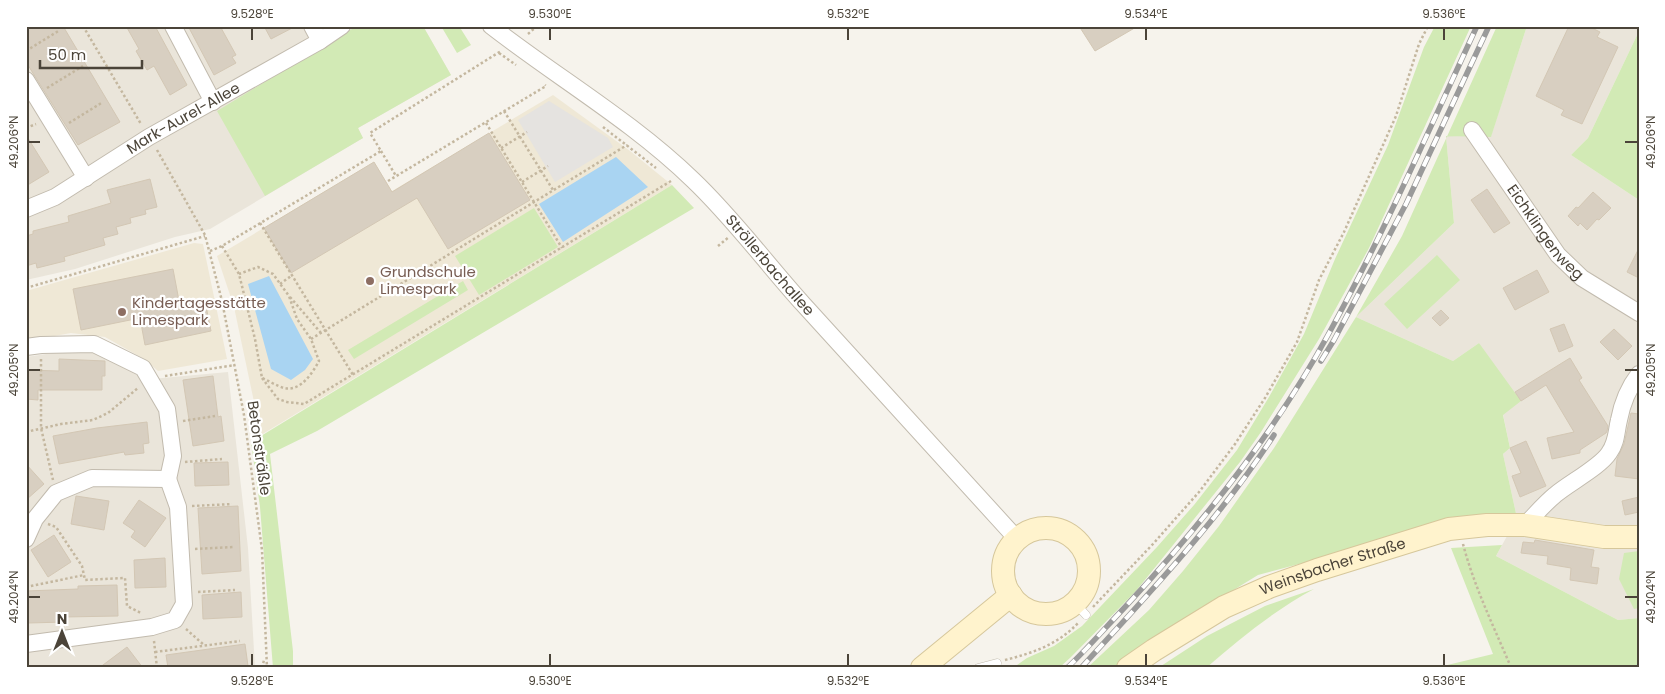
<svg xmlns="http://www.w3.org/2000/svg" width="1665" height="694" font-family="Poppins,sans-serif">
	<rect width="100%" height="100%" fill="#f6f3ec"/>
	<path fill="#eae5da" d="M26,26H423L451,75L358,128L363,138L210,229L175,237L75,269L26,280Z
		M1527,26H1639V31L1588,138L1571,155L1639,200V618L1618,620L1496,556L1517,518L1503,454L1510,448L1503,414L1479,343L1453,361L1356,317L1454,223L1446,136H1491Z
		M93,352L130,367L141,380L228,372L248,548L255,668H26V357L53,353Z"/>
	<path fill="#efe8d6" d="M553,95L630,151L672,185L261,435L234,307L217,256L374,162L392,191Z
		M194,243L203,244L227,359L158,371L144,359L105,337L71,333L26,341V291Z"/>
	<path fill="#d2eab5" d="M357,26H423L451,75L358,128L363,138L265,196L217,111Z
		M441,26H459L471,45L457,53Z
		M1435,26H1471L1369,248L1319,339L1261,432L1240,462L1136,591L1071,657L1059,668H1016L1017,665L1027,658L1054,646L1082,626L1157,547L1194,505L1237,450L1269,397L1304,334L1335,259L1388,145L1424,47Z
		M1497,26H1527L1491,137L1446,136L1454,223L1356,317L1453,361L1479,343L1521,401L1503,415L1510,448L1503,454L1517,518L1329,556L1258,575L1175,626L1117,668H1087L1149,610L1183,571L1219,526L1274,448L1356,317L1402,236Z
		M1639,31V200L1571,155L1588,138Z
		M672,185L694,208L317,431L270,454L293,651V668H273L260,507L251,442Z
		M534,208L558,247L479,295L455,256Z
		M1437,255L1460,280L1407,329L1384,304Z
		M463,281L468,290L354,359L348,350Z
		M1502,545L1496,556L1618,620L1639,618V668H1435L1493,654L1451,548Z
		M1639,551V608L1634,609L1619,579L1624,553Z
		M1314,589C1275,610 1239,639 1206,668H1158L1207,636L1265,606Z"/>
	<path fill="#e5e3e0" d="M549,101L608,138L613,147L555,182L518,120Z"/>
	<path fill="#a9d4f2" d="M616,157L648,187L563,242L539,204Z
		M269,276L313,359L305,370L291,380L271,369L248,284Z"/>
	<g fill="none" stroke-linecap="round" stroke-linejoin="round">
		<path stroke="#a9d4f2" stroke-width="4.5" d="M1634,668L1639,666"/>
	</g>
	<path fill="#d8cfc1" stroke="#d3c7b4" d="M26,26H63L120,122L78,145L26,62Z
		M126,26H155L187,85L170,95L154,66L147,70L136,51L139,49Z
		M188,26H220L236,55L232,57L236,63L214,75Z
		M264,26H296L271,39Z
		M1079,26H1138L1095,51Z
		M1569,26H1588L1600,32L1597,37L1618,47L1582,124L1561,115L1564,110L1536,96Z
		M489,133L530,200L448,249L417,198L291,273L264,228L374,162L392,192Z
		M26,135L49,172L26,186Z
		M150,179L157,207L145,210L146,214L130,218L131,223L116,227L118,234L103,238L105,245L64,257L65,261L37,268L36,263L26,266V236L33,234V231L69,222L68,216L111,203L107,190Z
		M1487,189L1510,223L1494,233L1471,200Z
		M1593,192L1611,208L1599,220L1597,219L1587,230L1580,223L1578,226L1568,216L1576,207L1578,208Z
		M1639,248V278L1627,272Z
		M173,269L180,306L205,301L211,331L145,345L140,318L81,330L73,289Z
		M1537,270L1549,292L1515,310L1503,288Z
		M1441,310L1449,318L1440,326L1432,318Z
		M1564,324L1573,346L1559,352L1550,329Z
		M1614,329L1632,346L1618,360L1600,342Z
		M1570,358L1582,378L1579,380L1608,426L1607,431L1606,433L1580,450V453L1552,459L1547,438L1574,432L1546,385L1521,401L1515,392Z
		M59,359L105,361V376H102V390H38V400L26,399V370L59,371Z
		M213,376L218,417L221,416L224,441L193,446L183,380Z
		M1631,413L1639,414V479L1615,476L1617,459L1624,444Z
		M147,422L149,443L143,444L144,453L125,455L124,452L59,464L53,436L97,428Z
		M1526,441L1546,486L1520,497L1512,476L1521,473L1510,448Z
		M228,462L229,485L195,486L194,463Z
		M26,464L44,484L26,500Z
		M76,496L109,501L104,530L71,524Z
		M1639,497V512L1625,515L1622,501Z
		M139,500L166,518L145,547L131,537L135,531L123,523Z
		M238,506L241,571L202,574L198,508Z
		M54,535L71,562L48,577L31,550Z
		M1535,540L1594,550L1591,567L1599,568L1597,584L1570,580L1571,568L1547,564L1548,556L1521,553L1523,542L1534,543Z
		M165,558L166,587L135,588L134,560Z
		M117,585L118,616L64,617L65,622L28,623L26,591L78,589V586Z
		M241,592L242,617L203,619L202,595Z
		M245,644L248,666L236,668H168L166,655Z
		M127,647L143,668H99Z"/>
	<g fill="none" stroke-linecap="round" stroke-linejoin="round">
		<defs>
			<path id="lane" d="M1075,603L1086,615
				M978,668L997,663"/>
			<g id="street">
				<path d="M173,26L213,102"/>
				<path d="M312,26L320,41"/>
				<path id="s1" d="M491,26C558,78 632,121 693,180C733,218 766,263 803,304C874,383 946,461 1017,539"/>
				<path d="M26,80L86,178"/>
				<path id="s2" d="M1472,130L1558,255L1582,278L1639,313"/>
				<path id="s3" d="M26,209L55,197L149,137L320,41L342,26"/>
				<path d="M26,347L41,345L94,344L143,368L167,409L173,456L168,479"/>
				<path d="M1525,525C1535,515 1544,504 1555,495C1569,483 1600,467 1609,453C1617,442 1616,432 1619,420C1622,404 1629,387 1639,374"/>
				<path d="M26,539L35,519L56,493L92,478L168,479"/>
				<path d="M26,644L152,627L175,620L184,604L178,507L168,479"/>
			</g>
			<g id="secondary">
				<circle cx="1046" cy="571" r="43"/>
				<path d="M922,668L1011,595"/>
				<path id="s4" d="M1128,668L1154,650L1224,607L1269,587L1317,570L1449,529L1487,525H1525L1604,537H1639"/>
			</g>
		</defs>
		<use href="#lane" stroke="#c2bbae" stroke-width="9"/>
		<use href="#street" stroke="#c2bbae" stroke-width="18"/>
		<use href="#secondary" stroke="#d6c79b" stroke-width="24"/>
		<path stroke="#c4b79f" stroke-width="2.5" stroke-dasharray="2.5 2.5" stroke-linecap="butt" d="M83,26L141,124
			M528,34L537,26
			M26,51L60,30
			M499,53L516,65
			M47,88L83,66
			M504,111L553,190
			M69,123L103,102
			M486,123L562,248
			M603,127L656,168
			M26,128L36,124
			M501,148L527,132
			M157,150L205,235L222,301L244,415L262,550L267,668
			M381,151L396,176
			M388,181L546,86L545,85
			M522,182L548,166
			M260,223L353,375
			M222,246L239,274L255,339L262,378C269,381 277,386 284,388C300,392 312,374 319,361L311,339L297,319L289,296L273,274L258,267L239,274
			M718,246L729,237
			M210,251L222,246L381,151L370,133L501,51
			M280,284L291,276
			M26,288L205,236
			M290,297L321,333
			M311,339L627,145
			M41,359V428L53,480
			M165,376L235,365
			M262,378L278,399L287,402L304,404L671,181
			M183,421L215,416
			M26,432L61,424L93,420L108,413L138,388
			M185,462L222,459
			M192,506L232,504
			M48,524L56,527L82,566L85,580L125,578L127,606L141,613
			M1463,544C1474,586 1493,625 1510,665
			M195,549L234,547
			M26,587L84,575
			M198,592L235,590
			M1093,607L1153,544L1199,492L1235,444L1265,398L1297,342L1319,280L1344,232L1396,116L1419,44L1428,26
			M186,629L204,645
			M154,641L157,668
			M155,652L240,641
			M1005,660C1033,653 1059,644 1079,622
			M262,668L264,660"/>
		<use href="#lane" stroke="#fff" stroke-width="8"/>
		<use href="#street" stroke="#fff" stroke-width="16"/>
		<use href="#secondary" stroke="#fff3cd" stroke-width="22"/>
		<defs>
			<path id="rail" d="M1321,361L1334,340L1406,204L1489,26
				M1067,668C1088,648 1106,627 1126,606C1202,524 1274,434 1328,335C1383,235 1429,130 1477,26
				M1081,668C1149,593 1219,520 1274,435"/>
		</defs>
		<use href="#rail" stroke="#9a9a9a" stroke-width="5.5"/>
		<use href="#rail" stroke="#fff" stroke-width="4" stroke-dasharray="11" stroke-linecap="butt"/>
	</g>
	<path fill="none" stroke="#4b4439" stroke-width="2" d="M252,28V40M550,28V40M848,28V40M1146,28V40M1444,28V40M28,142H40M1625,142H1638M28,370H40M1625,370H1638M28,597H40M1625,597H1638M252,654V666M550,654V666M848,654V666M1146,654V666M1444,654V666"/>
	<g fill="#8d6e63" stroke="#fff" stroke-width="2">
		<circle cx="370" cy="281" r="5"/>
		<circle cx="122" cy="312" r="5"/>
	</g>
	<g text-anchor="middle" stroke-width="4.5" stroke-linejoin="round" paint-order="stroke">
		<g font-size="15" fill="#4b4439" stroke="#fff">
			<text dy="5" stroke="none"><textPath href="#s3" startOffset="182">Mark-Aurel-Allee</textPath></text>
			<text dy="5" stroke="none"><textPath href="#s2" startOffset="126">Eichklingenweg</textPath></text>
			<text dy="5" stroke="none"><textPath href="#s1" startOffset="369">Ströllerbachallee</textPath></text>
			<text transform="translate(259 448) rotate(82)" y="5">Betonsträßle</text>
			<text dy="5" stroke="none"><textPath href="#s4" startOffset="230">Weinsbacher Straße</textPath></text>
		</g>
		<g font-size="15" fill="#785e54" stroke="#fff" text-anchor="start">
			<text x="380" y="277">Grundschule<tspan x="380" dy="17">Limespark</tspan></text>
			<text x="132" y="308">Kindertagesstätte<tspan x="132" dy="17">Limespark</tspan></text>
		</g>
	</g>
	<rect width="1665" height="694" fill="none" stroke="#ffffff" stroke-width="55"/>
	<g transform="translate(62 632)" stroke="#ffffff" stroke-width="4" paint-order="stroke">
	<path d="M0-4L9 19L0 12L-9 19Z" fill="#4b4439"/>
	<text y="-8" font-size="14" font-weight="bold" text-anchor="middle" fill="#4b4439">N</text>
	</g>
	<path d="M40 60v8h102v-8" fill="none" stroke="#4b4439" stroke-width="2.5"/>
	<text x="48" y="60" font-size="15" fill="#4b4439" stroke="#ffffff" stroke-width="4" paint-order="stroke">50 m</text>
	<rect x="28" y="28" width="1610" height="638" fill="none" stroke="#4b4439" stroke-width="2"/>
	<g font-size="12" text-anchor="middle" fill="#4b4439">
		<text x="252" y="18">9.528°E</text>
		<text x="550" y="18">9.530°E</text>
		<text x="848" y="18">9.532°E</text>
		<text x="1146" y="18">9.534°E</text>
		<text x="1444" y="18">9.536°E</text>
		<text transform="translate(14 142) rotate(-90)" y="4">49.206°N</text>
		<text transform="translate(1651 142) rotate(-90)" y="4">49.206°N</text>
		<text transform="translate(14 370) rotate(-90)" y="4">49.205°N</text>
		<text transform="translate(1651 370) rotate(-90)" y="4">49.205°N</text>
		<text transform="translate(14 597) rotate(-90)" y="4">49.204°N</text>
		<text transform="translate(1651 597) rotate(-90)" y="4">49.204°N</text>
		<text x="252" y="685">9.528°E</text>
		<text x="550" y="685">9.530°E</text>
		<text x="848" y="685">9.532°E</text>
		<text x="1146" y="685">9.534°E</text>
		<text x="1444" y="685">9.536°E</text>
	</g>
</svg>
